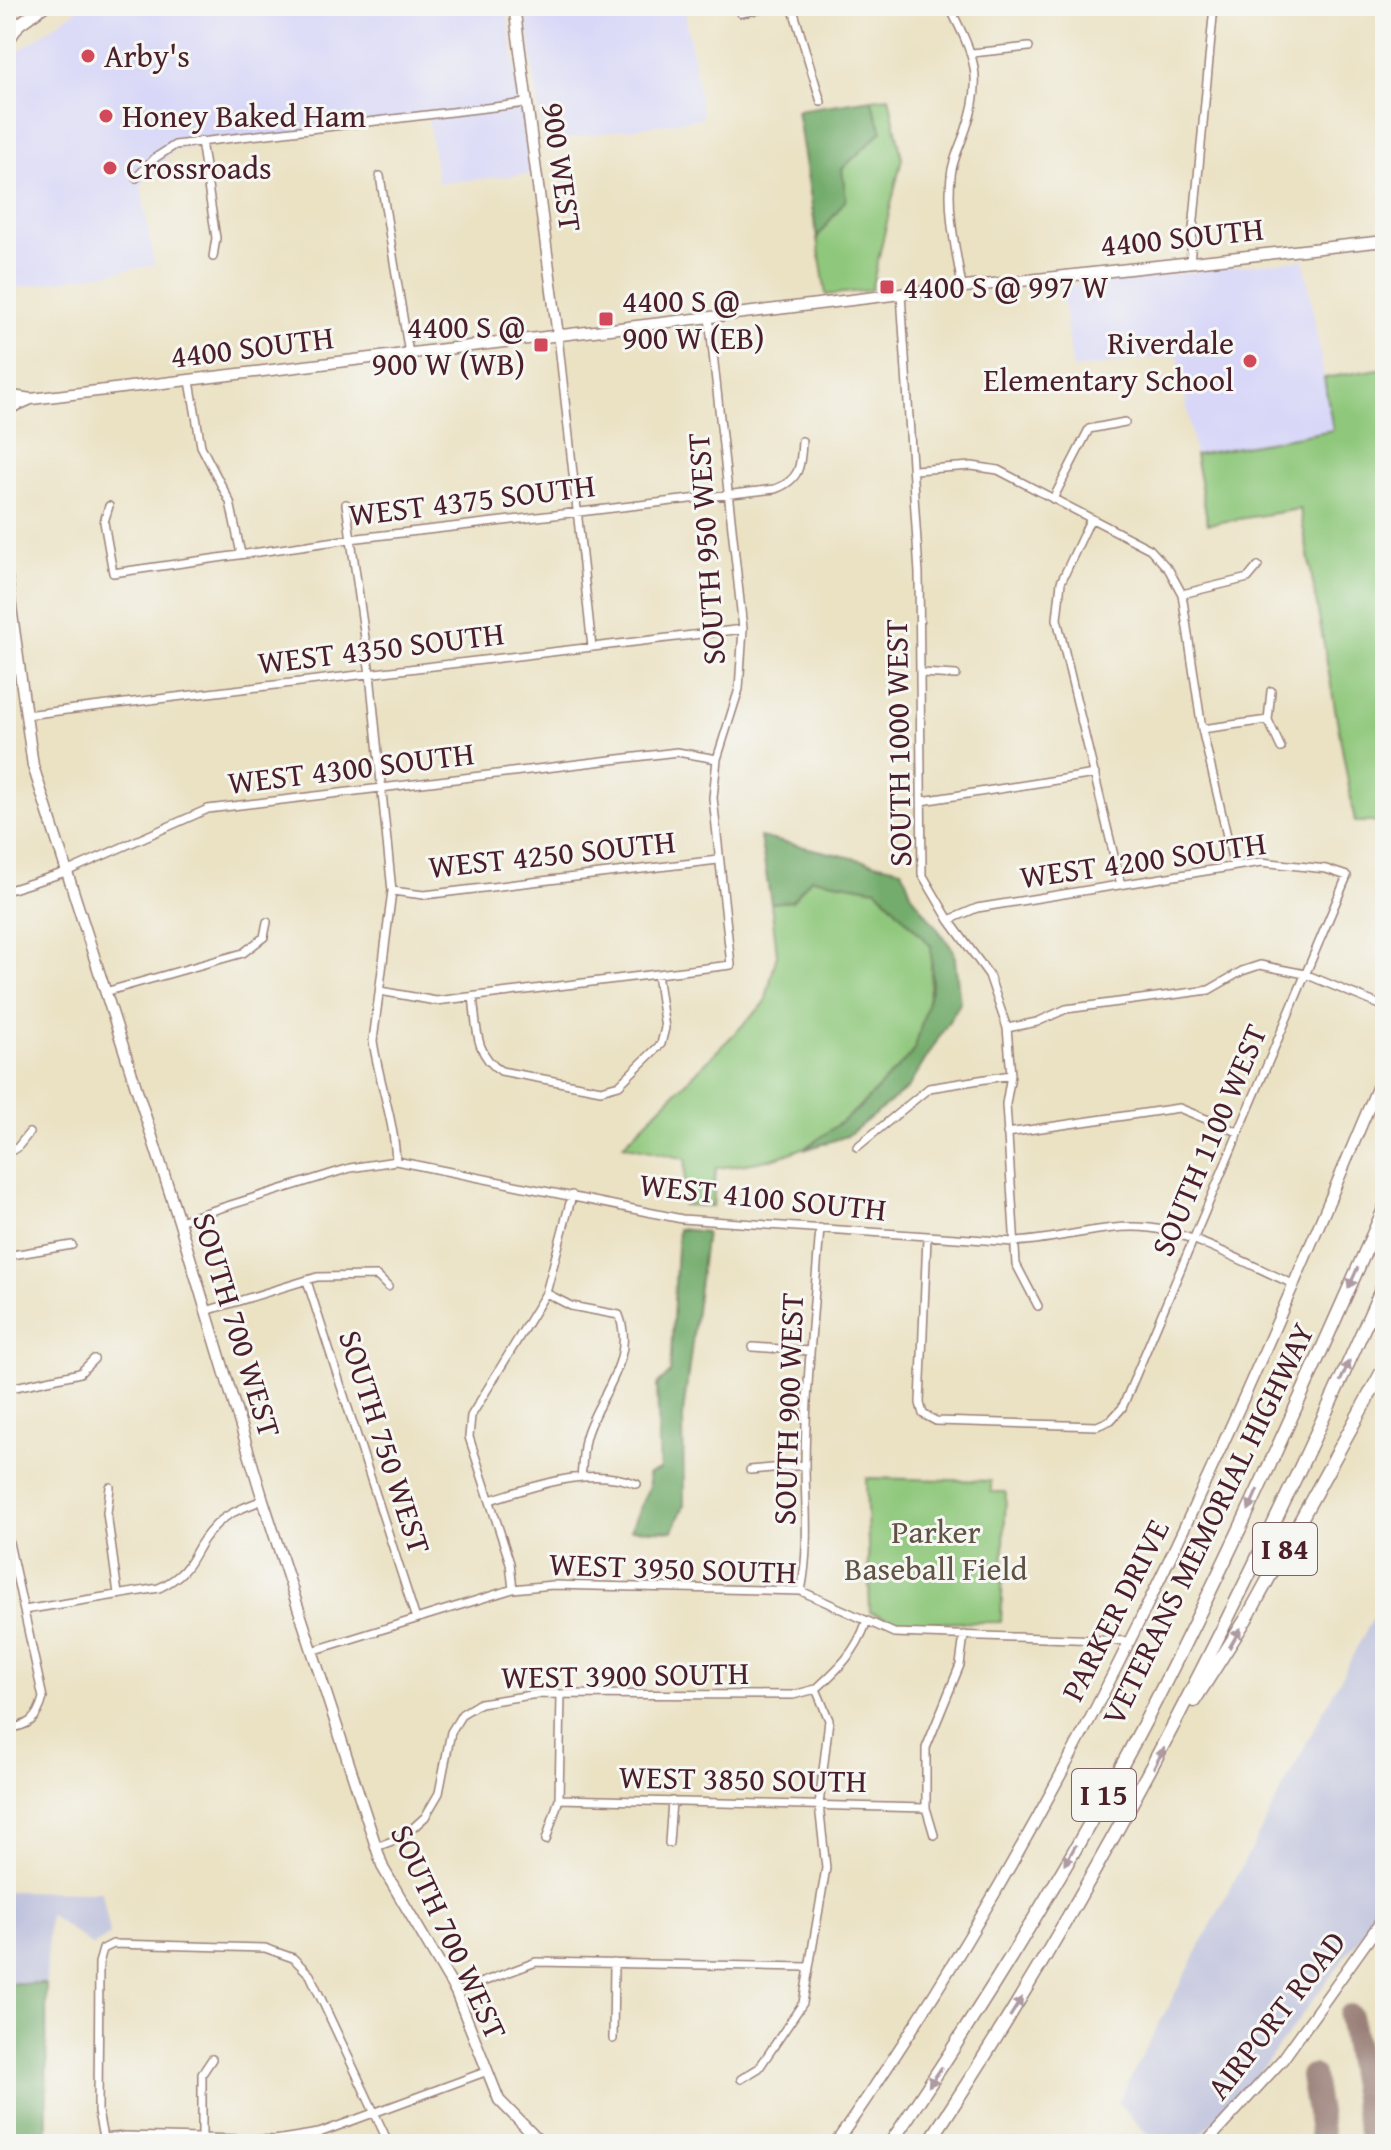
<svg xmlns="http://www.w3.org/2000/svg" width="1391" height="2150" font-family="'Gentium Book Plus',serif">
	<rect width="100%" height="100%" fill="#f6f6f2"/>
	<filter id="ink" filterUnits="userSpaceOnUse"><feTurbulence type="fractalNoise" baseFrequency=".0125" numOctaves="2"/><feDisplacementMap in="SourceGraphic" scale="16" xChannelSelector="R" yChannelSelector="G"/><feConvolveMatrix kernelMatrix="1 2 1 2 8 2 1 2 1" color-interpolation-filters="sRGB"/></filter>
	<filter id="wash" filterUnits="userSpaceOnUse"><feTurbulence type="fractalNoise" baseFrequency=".006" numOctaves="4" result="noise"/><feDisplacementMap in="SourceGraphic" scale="32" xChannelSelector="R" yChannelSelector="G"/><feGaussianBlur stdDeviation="1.8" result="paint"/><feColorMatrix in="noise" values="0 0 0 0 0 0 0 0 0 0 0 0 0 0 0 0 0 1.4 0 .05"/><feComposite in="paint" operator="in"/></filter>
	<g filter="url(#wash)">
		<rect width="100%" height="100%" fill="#ebe2c4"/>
		<path fill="#d8d7f8" d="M82,6H506L531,174L438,183L428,117L173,149L141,186L154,265L6,290V60Z
			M525,6H684L703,118L543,142Z
			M1304,259L1333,430L1195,455L1178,355L1073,369L1061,286Z"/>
		<path fill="#bfc2dd" d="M1385,1594V1903L1259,2073L1192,2144H1155L1118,2102Z
			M6,1891L102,1892L110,1935L93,1946L49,1914L46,1984L6,1983Z"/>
		<path fill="#8fc87c" stroke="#6c7454" stroke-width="2" d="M889,97L902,158L871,290L826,295L817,238L846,199L842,169L882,131L871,99Z
			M1385,368V822H1355L1300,509L1208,524L1195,455L1333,430L1324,378Z
			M811,878L877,889L931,946C932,980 930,1017 915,1049C909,1062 891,1074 881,1085C823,1144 799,1159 716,1168L713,1206L683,1205L686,1159L623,1145L765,1003L777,954L771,903L792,901Z
			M866,1478L991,1481V1492H1006L1001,1622L901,1623L870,1612Z"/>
		<path fill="#73ac6c" stroke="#5e664c" stroke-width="2" d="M871,99L882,131L842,169L846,199L817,238L797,110Z
			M760,837L902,869L912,895L954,951L960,1003L908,1088L847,1136L804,1150L858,1109L914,1051L932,986L931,946L877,889L811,878L792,901L771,903Z
			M678,1229L706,1232L683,1414L684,1505L673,1531L631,1529L649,1486L648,1474L660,1470L657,1385L670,1373Z
			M6,1983L46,1984L47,2139L52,2144H6Z"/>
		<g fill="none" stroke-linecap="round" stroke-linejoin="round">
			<path stroke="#9a8078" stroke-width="24" d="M1350,2016L1372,2144
				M1312,2076L1323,2144"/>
		</g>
	</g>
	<g filter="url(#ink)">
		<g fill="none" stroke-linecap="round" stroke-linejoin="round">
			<defs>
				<path id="street" d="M792,6L821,102
					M949,6C973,54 985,76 966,129C961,144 952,161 951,176C947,214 956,250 962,287
					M741,13L779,6
					M972,53L1029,47
					M201,141L216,238L213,257
					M380,176L409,354
					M136,178L155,158L175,145L527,103
					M1190,262L1214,6
					M901,294L919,573L922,874L949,920L989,975L1007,1028L1011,1075L1006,1104L1016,1264L1038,1306
					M558,336L592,647
					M190,381L201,446L230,502L241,554
					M914,470L972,466L998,470L1150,549L1169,570L1182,594L1202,729L1234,866
					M1053,499L1089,429L1125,422
					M346,504L370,674L392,891L373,1041C379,1082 394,1119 396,1161
					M109,506L104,522L113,573L350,539L775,489C800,480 801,466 802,441
					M1091,518L1061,582L1057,619L1121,885
					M1182,594L1248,578L1258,566
					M922,673L956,675
					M1271,691L1268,720L1281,748
					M25,715L743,629
					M1202,729L1268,720
					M922,801L1095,774
					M6,891L66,872L208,809L677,752L717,759
					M392,891L424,895L718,860
					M380,991L436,1001L731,965L713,798L717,759L739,689L743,629L709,317
					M105,992L243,953L264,937L267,922
					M473,997C477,1025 474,1055 501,1071L601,1090L619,1085L661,1044L665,1028L657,974
					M1007,1028L1037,1022L1066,1009L1209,990L1242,971L1260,965L1305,974L1385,1007
					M1007,1133L1179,1108L1238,1132
					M857,1147L929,1088L1011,1075
					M6,1153L17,1148L29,1133
					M179,1221L350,1168L396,1161L682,1219L1014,1242C1059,1240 1105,1223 1150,1228C1190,1232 1256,1268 1295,1285
					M927,1238L920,1403L923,1414L936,1421L1097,1426L1111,1420L1122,1408L1347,876L1326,869L1261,862L977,908L949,920
					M6,1256L72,1245
					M307,1281L416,1619
					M546,1293L571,1306L619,1315C636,1360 600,1394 587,1433C582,1447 583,1463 581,1477
					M206,1311L317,1277L377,1276L388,1287
					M753,1347L809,1351
					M6,1389L80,1373L94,1359
					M750,1470L805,1465
					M110,1487L107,1513L118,1594
					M490,1500C536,1486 589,1465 637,1484
					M6,1529L43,1698C37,1720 29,1726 6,1729
					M513,1589L510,1563L469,1437L471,1416L546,1293L572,1195
					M801,1591C810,1547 805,1506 805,1462C806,1384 814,1306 820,1228
					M24,1610L159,1588C197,1569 189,1553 213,1528C226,1513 245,1507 263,1500
					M312,1651L513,1589L552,1585L801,1591L894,1633L1130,1641
					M559,1799L926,1808
					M934,1835L926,1808V1748L960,1665L964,1635
					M546,1840L559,1799L561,1695
					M669,1843L672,1801
					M376,1847L403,1837L425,1817L439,1793L451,1732L462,1714L480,1703L538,1694L793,1695L816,1689
					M1373,1933L1385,1946
					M456,1992L536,1962L809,1967
					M613,2039L614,1963
					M741,2079L759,2068L803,2003L826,1868L819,1805L829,1720L816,1689C839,1668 856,1652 866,1623
					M103,2138L98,2112L99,1963L103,1949L113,1944L265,1948L293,1958L310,1975L389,2144
					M87,2144L103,2138L125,2136L275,2140L319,2133L485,2072
					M202,2144V2074L212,2059"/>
				<path id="secondary" d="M514,6L558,336
					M6,395L31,399L901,294L1385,241
					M6,410L31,399
					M6,571L33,766L179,1221L263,1500L383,1868L456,1992L499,2100L542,2144
					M835,2144C1068,1814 1229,1441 1385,1069
					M1205,2144L1283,2059L1385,1916"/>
				<path id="primary" d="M6,44L19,24L44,6"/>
				<path id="highway" d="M1194,1701L1248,1616L1385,1366
					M890,2144C982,2007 1071,1865 1147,1718C1233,1551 1309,1379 1385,1207
					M928,2144C1110,1869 1252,1582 1385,1281"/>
			</defs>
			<use href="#street" stroke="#9a8078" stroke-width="10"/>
			<use href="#secondary" stroke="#9a8078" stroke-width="13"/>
			<use href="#primary" stroke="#9a8078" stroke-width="14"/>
			<use href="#highway" stroke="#9a8078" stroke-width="15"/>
			<use href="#street" stroke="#fff" stroke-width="7"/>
			<use href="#secondary" stroke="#fff" stroke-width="10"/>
			<use href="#primary" stroke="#fff" stroke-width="11"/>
			<use href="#highway" stroke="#fff" stroke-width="12"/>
		</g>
		<defs><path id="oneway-solid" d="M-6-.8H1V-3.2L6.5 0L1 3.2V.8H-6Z" transform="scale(2)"/></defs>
		<g fill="#ae9aa0">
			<use href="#oneway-solid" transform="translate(1353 1278) rotate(114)"/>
			<use href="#oneway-solid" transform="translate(1345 1371) rotate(-66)"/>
			<use href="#oneway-solid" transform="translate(1253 1500) rotate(114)"/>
			<use href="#oneway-solid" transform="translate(1235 1638) rotate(-60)"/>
			<use href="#oneway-solid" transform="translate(1159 1758) rotate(-63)"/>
			<use href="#oneway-solid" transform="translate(1070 1855) rotate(120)"/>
			<use href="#oneway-solid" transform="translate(1016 2007) rotate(-58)"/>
			<use href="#oneway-solid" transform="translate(935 2077) rotate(124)"/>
		</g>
	</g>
	<g fill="#d1495b" stroke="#f6f6f2" stroke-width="3">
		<circle cx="88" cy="56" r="8"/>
		<circle cx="106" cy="116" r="8"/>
		<circle cx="110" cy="168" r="8"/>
		<rect x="879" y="279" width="16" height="16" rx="4"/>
		<rect x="598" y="311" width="16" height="16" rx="4"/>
		<rect x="533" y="337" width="16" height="16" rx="4"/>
		<circle cx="1250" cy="361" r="8"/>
	</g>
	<g text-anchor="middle" stroke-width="6" stroke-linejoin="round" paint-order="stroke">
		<g fill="#f6f6f2" stroke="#7e6067" stroke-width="2">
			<rect x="1253" y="1523" width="64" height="52" rx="6"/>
			<rect x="1072" y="1769" width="64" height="52" rx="6"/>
		</g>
		<g font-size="30" font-weight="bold" fill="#4a1f2b">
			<text x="1285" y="1559">I 84</text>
			<text x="1104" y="1805">I 15</text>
		</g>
		<g font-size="32" fill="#4a1f2b" stroke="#f6f6f2" text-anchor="start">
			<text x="104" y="67">Arby's</text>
			<text x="122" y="127">Honey Baked Ham</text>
			<text x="126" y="179">Crossroads</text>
			<text x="903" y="298">4400 S @ 997 W</text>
			<text x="622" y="312">4400 S @<tspan x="622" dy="37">900 W (EB)</tspan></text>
			<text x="525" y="338" text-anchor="end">4400 S @<tspan x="525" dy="37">900 W (WB)</tspan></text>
			<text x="1234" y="354" text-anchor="end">Riverdale<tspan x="1234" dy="37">Elementary School</tspan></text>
		</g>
		<g font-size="32" fill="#4a1f2b" stroke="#f6f6f2">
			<text transform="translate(562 167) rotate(82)" y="11">900 WEST</text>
			<text transform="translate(1182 237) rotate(-6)" y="11">4400 SOUTH</text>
			<text transform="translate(252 347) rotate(-7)" y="11">4400 SOUTH</text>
			<text transform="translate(472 500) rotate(-7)" y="11">WEST 4375 SOUTH</text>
			<text transform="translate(706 549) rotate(-94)" y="11">SOUTH 950 WEST</text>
			<text transform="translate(381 648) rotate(-7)" y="11">WEST 4350 SOUTH</text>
			<text transform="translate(898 743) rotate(-91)" y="11">SOUTH 1000 WEST</text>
			<text transform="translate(351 768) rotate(-7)" y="11">WEST 4300 SOUTH</text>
			<text transform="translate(552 854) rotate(-6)" y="11">WEST 4250 SOUTH</text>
			<text transform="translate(1143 860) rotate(-8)" y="11">WEST 4200 SOUTH</text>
			<text transform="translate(1209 1140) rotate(-67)" y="11">SOUTH 1100 WEST</text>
			<text transform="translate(763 1197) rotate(6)" y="11">WEST 4100 SOUTH</text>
			<text transform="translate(237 1325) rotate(73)" y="11">SOUTH 700 WEST</text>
			<text transform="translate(788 1409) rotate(-88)" y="11">SOUTH 900 WEST</text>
			<text transform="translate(385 1442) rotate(72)" y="11">SOUTH 750 WEST</text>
			<text transform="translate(1208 1524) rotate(-64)" y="11">VETERANS MEMORIAL HIGHWAY</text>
			<text transform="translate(673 1568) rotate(2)" y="11">WEST 3950 SOUTH</text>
			<text transform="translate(1115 1610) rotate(-63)" y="11">PARKER DRIVE</text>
			<text transform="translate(625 1675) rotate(-1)" y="11">WEST 3900 SOUTH</text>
			<text transform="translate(743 1779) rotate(1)" y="11">WEST 3850 SOUTH</text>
			<text transform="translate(449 1932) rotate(65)" y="11">SOUTH 700 WEST</text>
			<text transform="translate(1276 2015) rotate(-52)" y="11">AIRPORT ROAD</text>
		</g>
		<g font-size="32" fill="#5f5243" stroke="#f6f6f2">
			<text x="936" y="1543">Parker<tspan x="936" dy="37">Baseball Field</tspan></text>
		</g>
	</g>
	<rect width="1391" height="2150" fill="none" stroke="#f6f6f2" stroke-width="32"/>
</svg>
